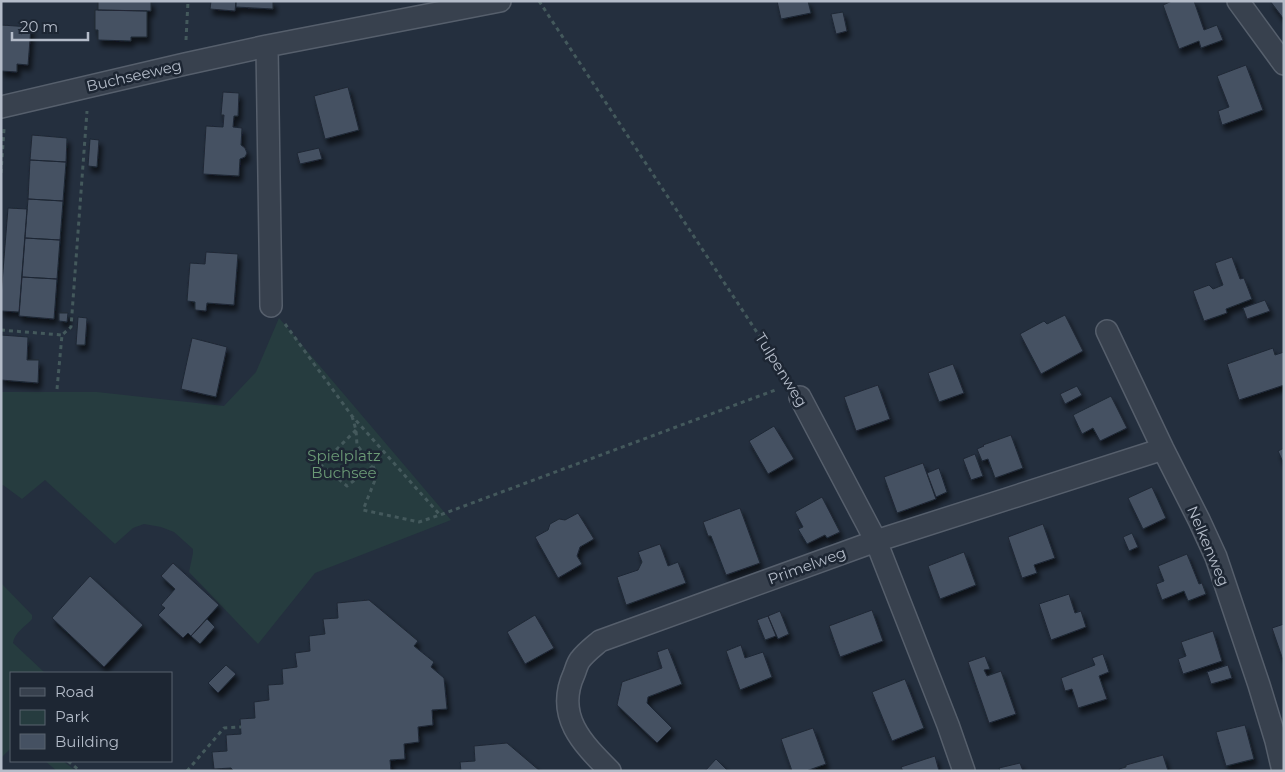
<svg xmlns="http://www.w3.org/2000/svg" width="1285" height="772" font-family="Montserrat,sans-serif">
	<defs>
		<filter id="shadow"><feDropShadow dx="3" dy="5.5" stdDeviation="2.5" flood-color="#0009"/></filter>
	</defs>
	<rect width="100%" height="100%" fill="#242f3e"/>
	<path fill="#263c3f" d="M279,318L451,520L315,573L258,644L189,572L193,553V549L174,532L161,527L144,524L133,528L115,544L45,480L22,499L3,485L1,486V392H97L224,406L256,372Z
		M1,583L32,615V619C26,626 14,633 13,643L44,672L43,673H11V748L1,758Z
		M45,761H63L76,771H57Z"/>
	<path fill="#455162" stroke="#1f2835" filter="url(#shadow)" d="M98,1H151V11L98,10Z
		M211,1H236L235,11L210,9Z
		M236,1H273V9L236,7Z
		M777,1H808L811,13L781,19Z
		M1172,1H1194L1204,30L1217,25L1223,40L1201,48L1199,41L1179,49L1163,5Z
		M1270,1H1284V17L1283,18Z
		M95,10L147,11V37H131V41L98,40V30H95Z
		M843,12L847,31L836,34L831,14Z
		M1,25L31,27L28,65L17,64V72L1,71Z
		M1246,65L1263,110L1222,125L1218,111L1229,107L1217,76Z
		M348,87L359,130L325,139L314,96Z
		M223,92L239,93L238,116H234L233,127L242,128L241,145L245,148L247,153L245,157L240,159L239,176L203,174L206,126L223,127L224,115H221Z
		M32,135L67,138L66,162L30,160Z
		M90,139L99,140L97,167L88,166Z
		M319,148L322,159L300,164L297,153Z
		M30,160L66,162L63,201L28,199Z
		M28,199L63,201L60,240L25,238Z
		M8,208L27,209L19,312L1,311V296Z
		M25,238L60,240L57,279L22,277Z
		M206,252L238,254L234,305L207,303L206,311L195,310V302L187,301L190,263L205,264Z
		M1232,257L1240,279L1244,278L1252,299L1226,309L1227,313L1204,321L1193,291L1209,285L1213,289L1223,285L1215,263Z
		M22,277L57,279L54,319L19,316Z
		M1265,300L1270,311L1247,319L1243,308Z
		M59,313H68L67,322L59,321Z
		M1065,315L1083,351L1041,374L1020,334L1044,321L1047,324Z
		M78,317L87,318L85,345H76Z
		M1,335L28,337L27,360H39L38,383L1,380Z
		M192,338L227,347L216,397L181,389Z
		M1273,348L1275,355L1284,352V385L1239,400L1227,364Z
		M953,364L964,393L939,402L928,373Z
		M878,385L890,419L856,431L844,397Z
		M1077,386L1082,395L1065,404L1060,394Z
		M1111,396L1127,428L1100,441L1093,428L1082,434L1073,415Z
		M774,426L794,459L768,474L749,441Z
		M1011,435L1023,468L995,478L988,459L982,461L977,449L984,446L983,445Z
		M1284,448V464L1278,451Z
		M975,454L983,476L971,480L963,459Z
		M923,463L936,499L897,513L884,477Z
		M939,468L947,492L936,497L927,473Z
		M1152,487L1166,518L1143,529L1128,498Z
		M822,497L840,532L827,538L825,535L807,544L798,529L803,527L795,512Z
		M740,508L760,563L726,575L711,536H708L703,522Z
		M578,513L594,539L580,547L577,556L582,564L558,578L535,537L548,530L550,524L559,519L565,520Z
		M1043,524L1055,558L1034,565L1037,573L1022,578L1008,537Z
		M1132,533L1138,547L1129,551L1123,537Z
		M660,544L668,566L678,562L686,583L626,605L617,577L638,570L642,562L638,552Z
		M964,552L976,585L940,599L928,566Z
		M1187,554L1199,584L1202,583L1206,594L1188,601L1184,591L1162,600L1156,584L1164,581L1158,566Z
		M173,563L219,605L191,636L188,633L183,638L158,615L165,608L161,605L175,589L161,576Z
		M90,576L143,625L104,667L52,618Z
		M1069,594L1075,613L1081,611L1086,627L1051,640L1039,604Z
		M369,600L418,641L414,646L434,662L431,667L444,678L447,709L432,710L433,725L418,727L419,742L404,744L405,759L390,760L391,771H234L231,768L214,769L212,752L227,751L226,735L241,734L240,719L255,718L254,702L269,700L268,685L283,684L282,669L297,667L295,653L310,651L309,636L325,634L323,619L338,618L337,603Z
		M872,610L883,641L840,657L829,626Z
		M780,611L789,634L778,639L768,616Z
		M535,615L554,648L525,664L507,632Z
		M768,616L776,636L765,640L757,620Z
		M207,619L215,627L200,644L191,636Z
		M1284,624V663L1272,628Z
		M1213,631L1222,661L1183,674L1178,659L1186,656L1181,642Z
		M741,645L745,658L763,652L772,677L740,690L726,651Z
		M668,648L682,684L648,697L647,703L672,728L657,743L617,705L622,682L662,668L657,652Z
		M1103,654L1109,672L1099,676L1107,699L1078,708L1072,689L1065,691L1061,678L1095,665L1092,658Z
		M985,656L990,669L984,670L987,676L1001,671L1016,714L989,723L968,662Z
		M226,665L236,674L218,693L208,683Z
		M1228,665L1232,678L1211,684L1207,672Z
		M905,679L924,728L892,741L872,692Z
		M1245,725L1254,759L1226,766L1216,732Z
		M813,728L826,764L806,771H792L781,739Z
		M507,743L540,771H461L460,762L475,761L474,746Z
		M1163,755L1168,771H1120L1119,769L1126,767V765Z
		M935,756L939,771H903L901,767Z
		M716,759L728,771H705Z
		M1020,763L1023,771H1000L999,768Z"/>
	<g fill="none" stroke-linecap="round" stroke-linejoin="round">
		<defs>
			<path id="street" d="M1238,1L1284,64
				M267,46L271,306
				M1,107L185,64L267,46L500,1
				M1107,331L1163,449L1199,520L1216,557L1259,685L1276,741L1283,771
				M800,397L876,541L948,725L964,771
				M610,771C582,743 555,716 574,674C576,669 577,664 580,660C585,653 593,647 600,641L876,541L1163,449"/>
		</defs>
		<use href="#street" stroke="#565f6c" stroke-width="24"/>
		<path stroke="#44595c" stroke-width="3" stroke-dasharray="4 4" stroke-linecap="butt" d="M539,1L787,378
			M186,40L188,1
			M1,173L4,129
			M285,324L352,416L440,515
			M1,330L62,335
			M57,389L62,335L71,327L87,111
			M352,416L356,430L357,445L373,466L377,475L363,510L419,522L440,515L778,389
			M356,430L321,465L347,486L373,466
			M68,761L80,771
			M187,771L224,728L241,727"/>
		<use href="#street" stroke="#38414e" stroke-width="21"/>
	</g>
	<g text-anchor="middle" stroke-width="5" stroke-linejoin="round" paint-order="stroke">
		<g font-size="15" fill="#b4bcc9" stroke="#1d2633">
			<text transform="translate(134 76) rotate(-13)" y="5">Buchseeweg</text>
			<text transform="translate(781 370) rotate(58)" y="5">Tulpenweg</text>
			<text transform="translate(1208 546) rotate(67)" y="5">Nelkenweg</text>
			<text transform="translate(807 566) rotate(-20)" y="5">Primelweg</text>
		</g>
		<g font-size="15" fill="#6b9a76" stroke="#1d2633">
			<text x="344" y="461">Spielplatz<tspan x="344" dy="17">Buchsee</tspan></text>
		</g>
	</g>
	<rect width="1285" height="772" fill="none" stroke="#b4bcc9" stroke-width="5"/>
	<rect x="10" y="672" width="162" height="90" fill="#1d2633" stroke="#59626f"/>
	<rect x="20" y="688" width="25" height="8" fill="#38414e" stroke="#59626f"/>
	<text x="55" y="697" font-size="15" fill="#b4bcc9">Road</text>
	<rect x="20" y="710" width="25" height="15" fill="#263c3f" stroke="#59626f"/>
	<text x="55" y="722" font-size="15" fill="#b4bcc9">Park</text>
	<rect x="20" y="734" width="25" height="15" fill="#455162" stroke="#59626f"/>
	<text x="55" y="747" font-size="15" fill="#b4bcc9">Building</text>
	<path d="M12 32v8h76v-8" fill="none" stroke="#b4bcc9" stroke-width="2.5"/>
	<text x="20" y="32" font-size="15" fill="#b4bcc9" stroke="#1d2633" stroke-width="4" paint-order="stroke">20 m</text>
</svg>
